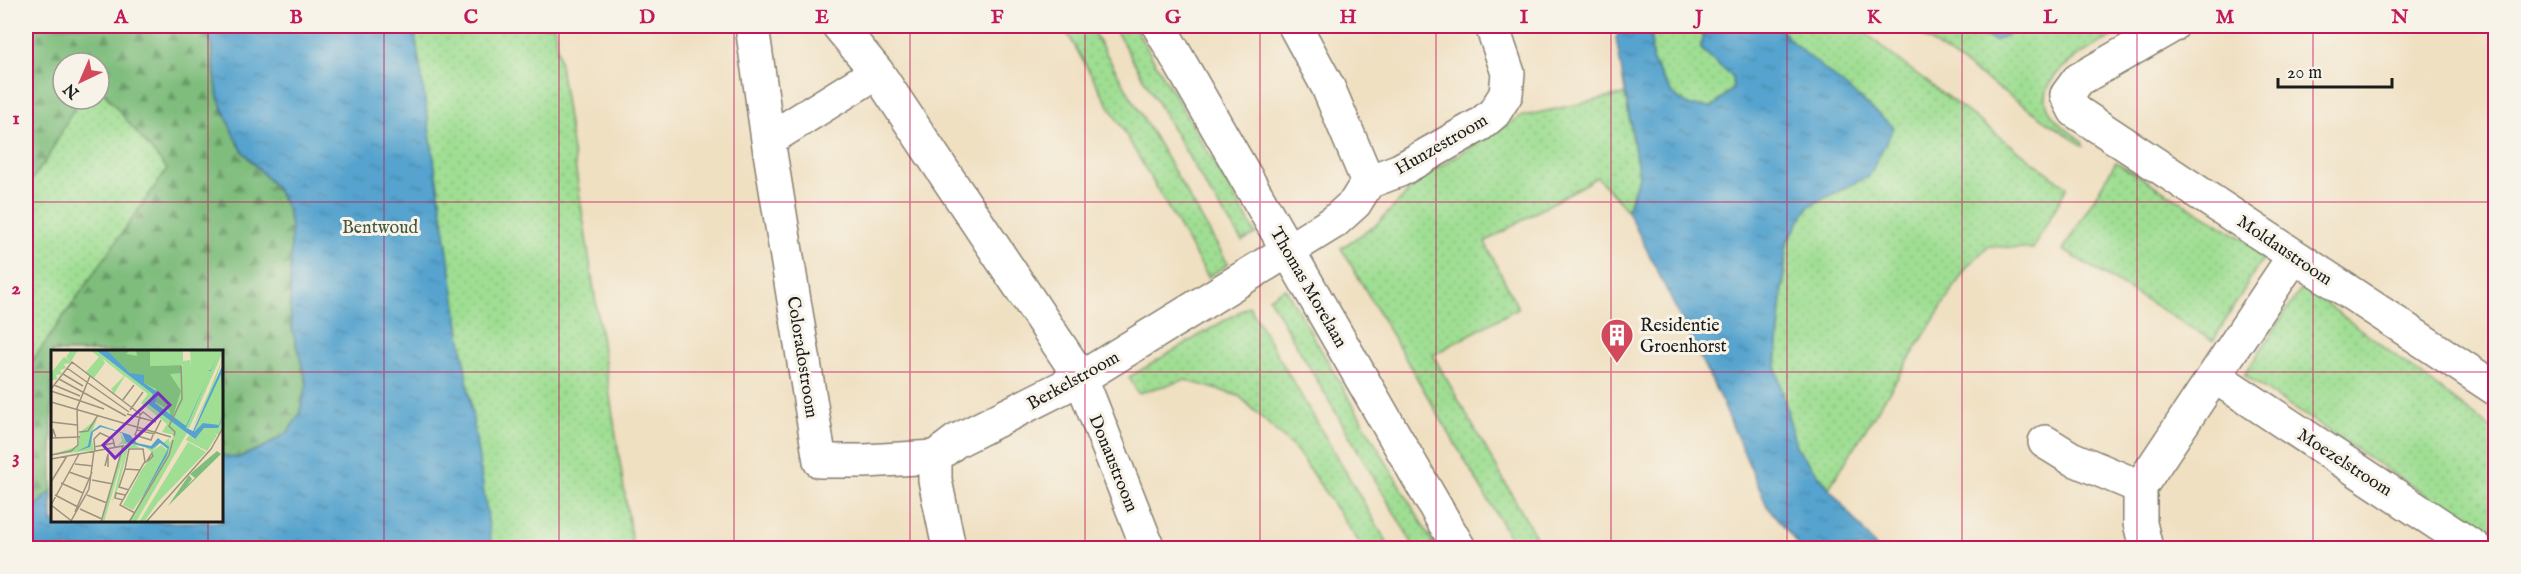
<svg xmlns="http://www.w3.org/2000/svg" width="2521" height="574" font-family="'IM FELL English',serif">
	<defs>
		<pattern id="grass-dots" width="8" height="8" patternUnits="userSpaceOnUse" patternTransform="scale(1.5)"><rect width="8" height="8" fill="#9fde93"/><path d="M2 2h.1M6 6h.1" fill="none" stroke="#88be7e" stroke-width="1.8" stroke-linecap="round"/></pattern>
		<pattern id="forest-firs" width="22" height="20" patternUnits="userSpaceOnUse" patternTransform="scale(1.5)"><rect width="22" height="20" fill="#7fbd7d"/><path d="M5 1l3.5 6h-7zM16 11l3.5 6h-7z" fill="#679966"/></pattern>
		<pattern id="water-ripples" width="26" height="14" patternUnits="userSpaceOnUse" patternTransform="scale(1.5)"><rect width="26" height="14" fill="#55a3ce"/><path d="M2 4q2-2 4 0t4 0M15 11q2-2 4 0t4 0" fill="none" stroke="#4684a6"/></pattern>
	</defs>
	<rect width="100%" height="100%" fill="#f7f3e8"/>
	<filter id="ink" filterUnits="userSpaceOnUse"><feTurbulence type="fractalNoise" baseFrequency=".0167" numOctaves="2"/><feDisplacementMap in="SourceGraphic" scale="12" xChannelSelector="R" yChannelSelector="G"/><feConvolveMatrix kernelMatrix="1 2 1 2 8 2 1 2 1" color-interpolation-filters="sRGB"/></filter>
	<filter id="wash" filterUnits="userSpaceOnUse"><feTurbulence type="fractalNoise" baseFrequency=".008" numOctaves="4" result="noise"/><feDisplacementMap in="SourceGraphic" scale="24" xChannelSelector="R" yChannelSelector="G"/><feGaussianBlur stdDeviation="1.35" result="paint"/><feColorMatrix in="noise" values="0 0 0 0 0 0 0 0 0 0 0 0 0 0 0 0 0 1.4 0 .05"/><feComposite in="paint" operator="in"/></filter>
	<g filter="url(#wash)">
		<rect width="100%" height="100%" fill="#f0e0c2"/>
		<path fill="url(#grass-dots)" stroke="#5e7d58" stroke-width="1.5" fill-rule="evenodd" d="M26,26H554L633,548H26ZM63,63H99V99H63ZM52,352H222V522H52Z
			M1063,26H1090L1228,264L1208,277Z
			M1113,26H1134L1256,234L1242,241L1208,190Z
			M1660,26H1703L1701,49L1732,77L1733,88L1712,107L1690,106L1672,94L1652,60L1651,34Z
			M1777,26H1858L1889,53L2067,187L2033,249L1988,246L1966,268L1829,488L1796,447L1776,366L1787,242L1809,206L1869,176L1792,42Z
			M1925,26H1973L1983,35L1995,41L2024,26H2133C2108,40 2037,68 2047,105C2052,121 2070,132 2082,141L2083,146L1921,35Z
			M1625,94L1639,176L1627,210L1597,177L1485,242L1518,308L1433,355L1542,548H1516L1341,248L1376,225L1423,177L1519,117Z
			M2116,162L2266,253L2213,341L2063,250Z
			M2303,286L2495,431V541L2244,375Z
			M1285,288L1436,548H1415L1269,298Z
			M1249,306L1390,548H1363L1297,451L1239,396L1185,380L1138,393L1129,377Z"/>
		<path fill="url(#forest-firs)" stroke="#4e6c4c" stroke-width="1.5" d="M26,26H205L211,42L218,97L235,138L244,153L275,187L288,210L291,227L290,308L292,328L307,384L299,415L288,432L266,446L238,458L222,455V352H52V491L26,517V370L167,169L99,87V63H63V99H79L47,159L26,188Z"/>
		<path fill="url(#water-ripples)" stroke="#386075" stroke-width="1.5" d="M205,26H414L491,539L490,548H26V517L52,491V522H222V455L238,458L266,446L288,432L299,415L307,384L292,328L290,308L291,227L288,210L275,187L244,153L235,138L218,97L211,42Z
			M1621,26H1660L1651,34L1652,60L1672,94L1690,106L1712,107L1733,89L1732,77L1701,49L1703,26H1777L1792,42L1894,127L1869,176L1809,206L1787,242L1776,366L1796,447L1877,548H1801L1767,506L1722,402L1627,210L1639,176L1616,38Z
			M1973,26H2024L1995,41L1983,35Z"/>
	</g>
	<g filter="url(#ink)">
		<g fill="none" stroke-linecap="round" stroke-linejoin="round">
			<defs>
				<path id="minor" d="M752,26L768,140L820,461H865L935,457
					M839,26L877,72L1081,378L1148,548
					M1159,26L1459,548
					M2172,26L2078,80L2067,95L2075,111L2496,389
					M768,140L877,72
					M1368,182L1400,170L1481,124L1494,113L1506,94L1508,73L1492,26
					M2214,376L2475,548
					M2045,442L2071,458L2140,487
					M949,548L935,480V457L956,441L1081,378L1334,222L1355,203L1368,182L1328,87L1295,26
					M2146,548L2140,523V487L2294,256"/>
			</defs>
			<use href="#minor" stroke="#867e6f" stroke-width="36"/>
			<use href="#minor" stroke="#fff" stroke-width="33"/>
		</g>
	</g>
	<path fill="none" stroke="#c2185b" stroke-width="1.5" stroke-opacity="0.55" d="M208,26V352M384,26V548M559,26V548M734,26V548M910,26V548M1085,26V548M1260,26V548M1436,26V548M1611,26V548M1787,26V548M1962,26V548M2137,26V548M2313,26V548M26,202H2496M26,372H52M222,372H2496M208,522V548"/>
	<defs>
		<symbol id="building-pin" viewBox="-11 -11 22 30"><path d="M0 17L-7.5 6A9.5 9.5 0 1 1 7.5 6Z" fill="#d1495b" stroke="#f7f3e8"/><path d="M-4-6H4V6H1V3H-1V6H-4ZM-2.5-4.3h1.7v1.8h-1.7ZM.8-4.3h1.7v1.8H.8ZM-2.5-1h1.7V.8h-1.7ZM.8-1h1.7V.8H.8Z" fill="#fff"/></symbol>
	</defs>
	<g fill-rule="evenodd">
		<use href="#building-pin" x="1598" y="316" width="38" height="52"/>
	</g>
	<g text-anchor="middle" stroke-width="6" stroke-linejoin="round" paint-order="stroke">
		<g font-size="18" fill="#1c1c1c" stroke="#f7f3e8">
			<text transform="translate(1441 144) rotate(-30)" y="6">Hunzestroom</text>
			<text transform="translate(2285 250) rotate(34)" y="6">Moldaustroom</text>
			<text transform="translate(1309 287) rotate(60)" y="6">Thomas Morelaan</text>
			<text transform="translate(803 357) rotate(81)" y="6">Coloradostroom</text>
			<text transform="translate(1073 380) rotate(-29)" y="6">Berkelstroom</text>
			<text transform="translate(2345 462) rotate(33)" y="6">Moezelstroom</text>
			<text transform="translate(1114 463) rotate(68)" y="6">Donaustroom</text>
		</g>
		<g font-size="18" fill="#435640" stroke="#f7f3e8">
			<text x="380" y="233">Bentwoud</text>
		</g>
		<g font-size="18" fill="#1c1c1c" stroke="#f7f3e8" text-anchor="start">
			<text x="1640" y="331">Residentie<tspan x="1640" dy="21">Groenhorst</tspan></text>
		</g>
	</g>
	<g transform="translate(51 350)">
		<rect width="172" height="172" fill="#f0e0c2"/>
		<path d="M20,0H27L19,13L13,14L15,18L9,20L11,24L5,25L6,29L0,31L2,35L0,33V23L13,7L18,10L15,7ZM39,0H93L99,17V0L132,16L131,0L132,11L139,10L140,15H160V0H170L171,4L136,83L85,172H79L123,85L111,82L116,74L90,53L97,44L74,26L63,44L60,39L73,26L52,9L54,13L43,28L35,22L48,7ZM172,7L161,41L140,81L157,44ZM172,16V73L168,85L163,83L166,85L156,101L135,90L138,85L143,89L153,78L168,76L153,73L143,82ZM46,69L40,85L43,100L0,105L27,96L29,82ZM69,83L75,92L95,95L101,99L109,93L102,101L110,95L116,100L105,123L118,100L112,93L118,88L119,99L103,129L82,160L72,155L91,119L103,104L93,96L83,94L89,98H77L67,138L61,153L75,96L53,172H51L71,96L78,94H70L65,97L71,91ZM137,92L155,102L107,152L93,172H88Z" fill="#9fde93"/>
		<path d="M56,0H79L75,4L86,6L85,0H99V16L130,15V23L119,24L130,41L121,69L118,60L104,52L105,39L93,33L91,26L79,23ZM166,101L170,104L117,156L138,125L141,129L136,135L144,128L139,124Z" fill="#7fbd7d"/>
		<path d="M99,0H132V15L99,16ZM139,0H160L161,15H140ZM131 34a10 10 0 1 1 20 0a10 10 0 1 1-20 0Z" fill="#9fde93"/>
		<path d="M45,0H56L79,23L93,25V33L108,43L104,53L135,76L160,21H156L160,20L166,7L135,78L142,81L172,14V57L170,24L143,82L152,73L168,75L172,63L169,74L167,78H153L144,89L97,54L102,44ZM49,75L79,85L86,93L100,96L107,88L118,97L116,105L85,159L117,99L109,93L101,99L75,92L71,83L50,77L42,82L39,97L26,101L37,96L40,82Z" fill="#55a3ce"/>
		<path fill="none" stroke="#9b9280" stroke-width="1.5" d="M16,18L78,62M12,24L32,36M8,29L75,66M3,35L29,46M0,39L21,12L89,64L86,80L103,84L110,70M0,41L53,59M71,51L83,35M0,52L120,87M79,60L92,42M76,64L105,72M89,65L92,62L105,72M0,72L26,75M86,80L84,85L90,87L100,90L102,85M28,82L37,81L47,65M123,86L124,82L118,76L131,49L130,16M0,88L29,87M1,88L2,79L5,88M43,97L63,93M44,101L43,89L49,83L62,89L64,98M0,105L20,101L27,95L26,58L39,26M0,109L72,96L50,172M24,114L42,116M54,116L57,104V117M74,119L68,137L78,140M89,120L74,119L78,99H92L94,112M18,122L38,129M41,130L62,134M0,132L16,106M10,133L32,143M4,145L27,157M36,145L56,153M72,150L64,148L65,143L74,145M0,155L28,104M0,155L22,172M29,159L51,169M24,162L41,122M84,163L69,155L93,113L98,110L102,106L101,103L96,111M20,171L38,139L43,101M78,172L118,105L122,90M95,172L160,99L173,76"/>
		<path fill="#7b2cbf" fill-opacity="0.15" stroke="#7b2cbf" stroke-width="3" d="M107,43L119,55L64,108L52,95Z"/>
		<rect width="172" height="172" fill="none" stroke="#1c1c1c" stroke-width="3"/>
	</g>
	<rect width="2521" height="574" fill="none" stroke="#f7f3e8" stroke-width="66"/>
	<g transform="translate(81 81) rotate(224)"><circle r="28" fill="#f7f3e8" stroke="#9f9d96" stroke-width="1.5"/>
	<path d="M0-4.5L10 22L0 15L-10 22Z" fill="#d1495b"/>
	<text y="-9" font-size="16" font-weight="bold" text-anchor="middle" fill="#1c1c1c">N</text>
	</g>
	<path d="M2278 78v9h114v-9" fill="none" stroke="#1c1c1c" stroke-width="3"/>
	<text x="2287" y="78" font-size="18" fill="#1c1c1c" stroke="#f7f3e8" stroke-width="4.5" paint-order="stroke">20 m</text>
	<rect x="33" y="33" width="2455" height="508" fill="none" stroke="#c2185b" stroke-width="2"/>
	<g font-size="20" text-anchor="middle" font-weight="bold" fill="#c2185b">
		<text x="121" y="23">A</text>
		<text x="296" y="23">B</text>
		<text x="471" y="23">C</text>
		<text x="647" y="23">D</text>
		<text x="822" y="23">E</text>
		<text x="997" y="23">F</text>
		<text x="1173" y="23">G</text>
		<text x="1348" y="23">H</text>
		<text x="1524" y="23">I</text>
		<text x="1699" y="23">J</text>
		<text x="1874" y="23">K</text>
		<text x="2050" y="23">L</text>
		<text x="2225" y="23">M</text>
		<text x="2400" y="23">N</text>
		<text x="16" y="124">1</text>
		<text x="16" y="294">2</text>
		<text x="16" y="463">3</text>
	</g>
</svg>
